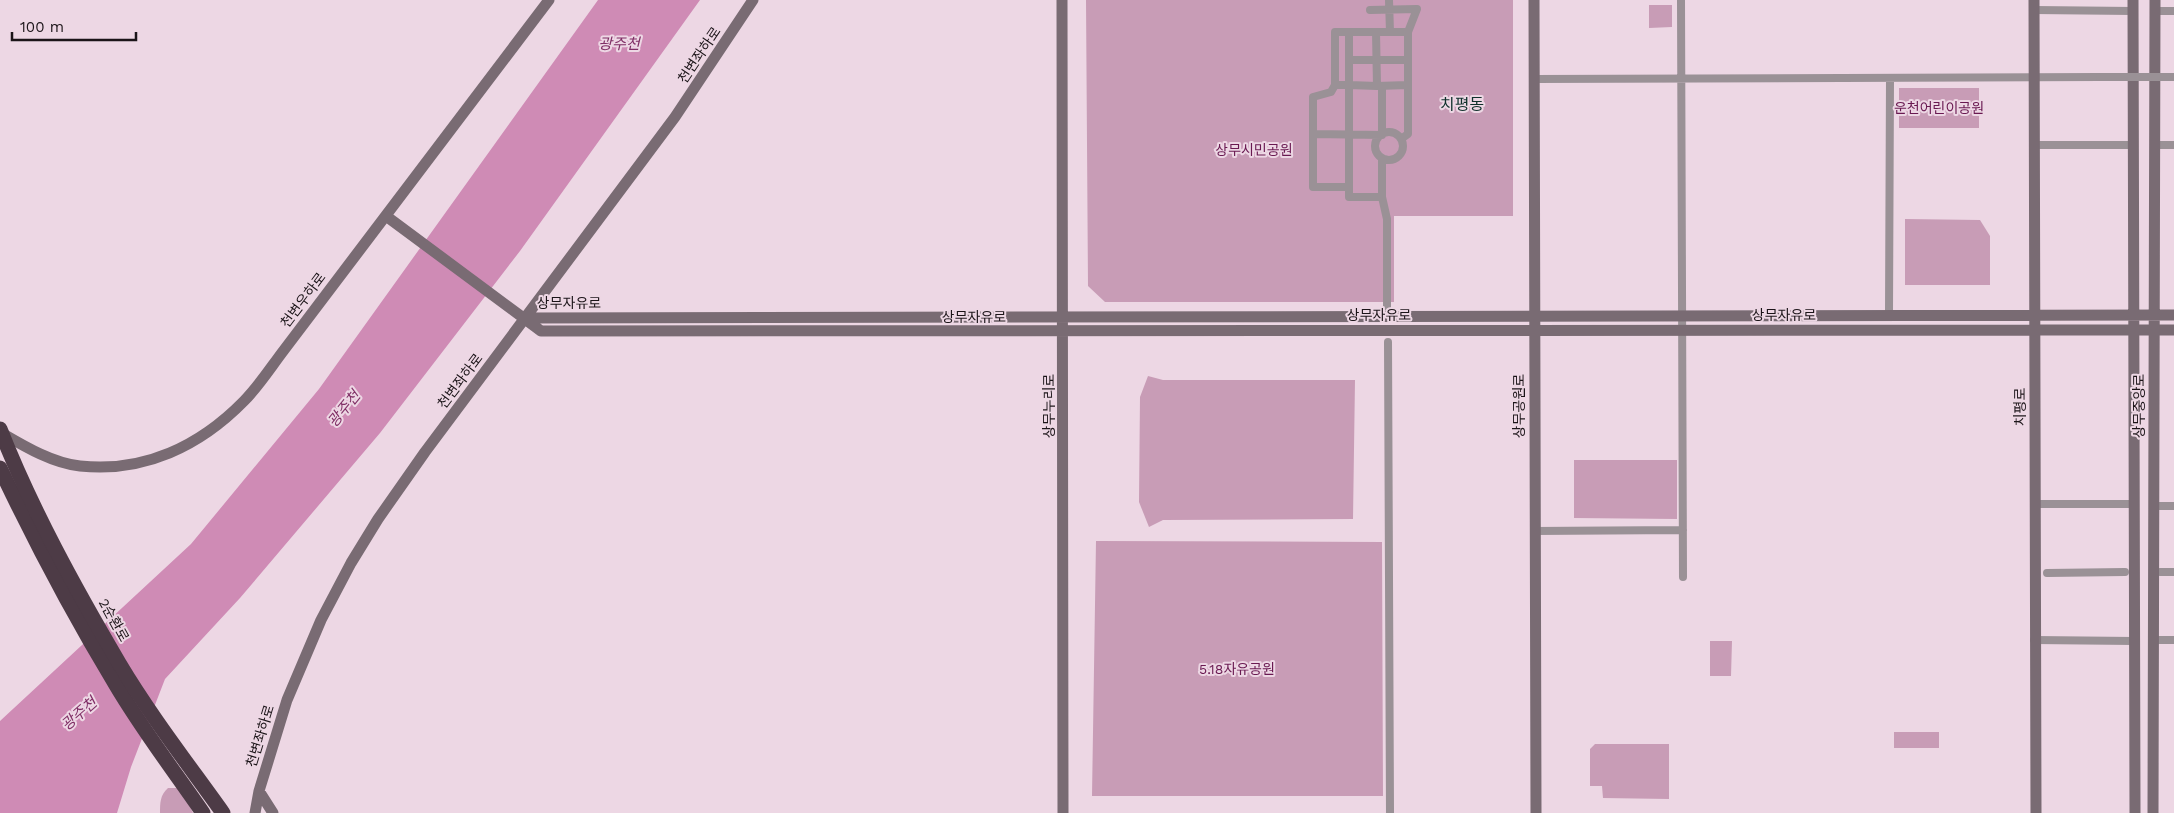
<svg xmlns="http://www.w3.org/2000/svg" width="2174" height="813" font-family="'Work Sans','Noto Sans KR',sans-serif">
	<rect width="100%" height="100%" fill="#edd7e4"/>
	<path fill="#c89cb6" d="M1086,0H1513V216H1394V302H1105L1088,286Z
		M1649,5H1672V27L1649,28Z
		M1899,88H1979V128H1899Z
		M1905,219L1980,220L1990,236V285H1905Z
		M1148,376L1163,380H1355L1353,519L1163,520L1149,527L1139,502L1140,397Z
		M1574,460H1677V519L1574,518Z
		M1096,541L1382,542L1383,796H1092Z
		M1710,641H1732L1731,676H1710Z
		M1894,732H1939V748H1894Z
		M1595,744H1669V799L1603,798L1602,786H1590V749Z
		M168,788H181L193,813H160C160,803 160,795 168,788Z"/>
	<path fill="#cf8bb5" d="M598,0H700L520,251L380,433L240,598L165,679L131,767L117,813H0V721L191,544L319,389Z"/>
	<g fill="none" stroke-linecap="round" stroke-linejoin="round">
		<path stroke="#9a9196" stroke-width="8" d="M1389,0L1390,32H1376L1377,86L1408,85
			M1681,0L1683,577
			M1370,10L1417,9L1408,32
			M2034,10L2133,11
			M2155,11H2174
			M1349,32H1335V85H1349V197H1382
			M1376,32H1349V85L1377,86
			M1390,32H1408V134L1401,139
			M1349,60H1408
			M1534,79L2100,77
			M1335,85L1331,92L1313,97V187H1349
			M1375 146a14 14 0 1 1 28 0a14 14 0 1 1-28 0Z
			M1313,134L1382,135V86
			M2035,145H2134
			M2155,145H2174
			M1382,158V197L1387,219V307
			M1889,314L1890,79
			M1388,342L1390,813
			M2034,504H2134
			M2154,506H2174
			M1534,531L1683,530
			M2160,572H2174
			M2047,573L2125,572
			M2034,640L2134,641
			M2155,640H2174"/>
		<path stroke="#796b73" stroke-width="11" d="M1062,0L1063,813
			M1534,0L1536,813
			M2034,0L2036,813
			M2133,0L2135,813
			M386,216L541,331L2174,330
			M526,318L2174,315
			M0,432C24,446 52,463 80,466C144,473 200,446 244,401C259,386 271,367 284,350L549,0
			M259,791L273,813
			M255,813L259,791L287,700L321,620L351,563L378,519L425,452L675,117L753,0
			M2153,813L2155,0"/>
		<path stroke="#4d3b46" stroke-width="15" d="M0,468C35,542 73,614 116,685C142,729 174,771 203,813"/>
		<path stroke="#9a9196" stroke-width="8" d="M2100,77H2174"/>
		<path stroke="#4d3b46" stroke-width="15" d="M0,429C32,510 75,588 119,663C150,715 188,764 223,813"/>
	</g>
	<g text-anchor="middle" stroke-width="4" stroke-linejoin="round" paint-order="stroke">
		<g font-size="14" fill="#1b1418" stroke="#edd7e4">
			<text transform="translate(699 55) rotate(-56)" y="5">천변좌하로</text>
			<text transform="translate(303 300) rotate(-53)" y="5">천변우하로</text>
			<text x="569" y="308">상무자유로</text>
			<text x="1379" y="320">상무자유로</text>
			<text x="1784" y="320">상무자유로</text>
			<text x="974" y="322">상무자유로</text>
			<text transform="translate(460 381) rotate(-53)" y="5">천변좌하로</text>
			<text transform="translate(1049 406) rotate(-90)" y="5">상무누리로</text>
			<text transform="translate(1519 406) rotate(-90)" y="5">상무공원로</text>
			<text transform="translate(2139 406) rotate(-90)" y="5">상무중앙로</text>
			<text transform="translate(2020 407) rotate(-90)" y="5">치평로</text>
			<text transform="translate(114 620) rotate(61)" y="5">2순환로</text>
			<text transform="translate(260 736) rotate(-73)" y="5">천변좌하로</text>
		</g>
		<g font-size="14" fill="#691951" stroke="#edd7e4">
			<text x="1939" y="113">운천어린이공원</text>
			<text x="1254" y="155">상무시민공원</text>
			<text x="1237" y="674">5.18자유공원</text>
		</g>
		<g font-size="15" font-style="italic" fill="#802f66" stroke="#edd7e4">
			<text x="619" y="49">광주천</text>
			<text transform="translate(344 409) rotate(-51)" y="5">광주천</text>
			<text transform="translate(79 714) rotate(-41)" y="5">광주천</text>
		</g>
		<g font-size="16" fill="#0f302b" stroke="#edd7e4">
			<text x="1462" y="110">치평동</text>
		</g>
	</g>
	<path d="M12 32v8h124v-8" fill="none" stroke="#1b1418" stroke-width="2.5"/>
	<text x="20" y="32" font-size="15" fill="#1b1418" stroke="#edd7e4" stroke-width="4" paint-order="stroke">100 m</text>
</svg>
